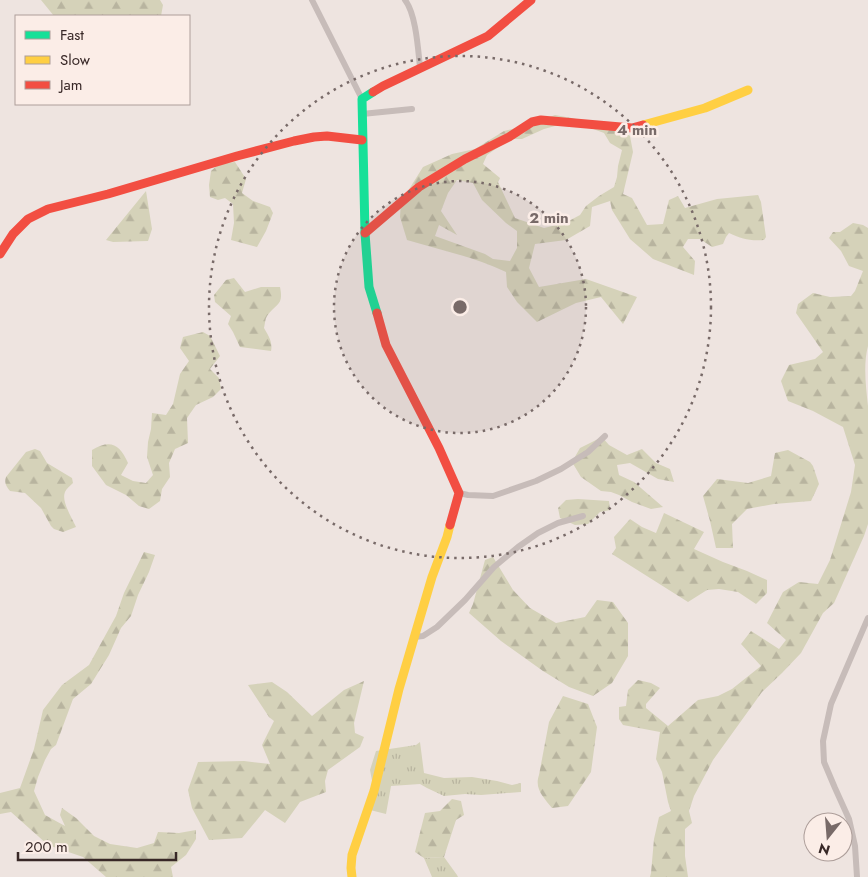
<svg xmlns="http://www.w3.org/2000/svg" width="868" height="877" font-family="Jost,sans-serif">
	<defs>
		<pattern id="grass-tufts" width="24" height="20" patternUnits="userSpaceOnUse" patternTransform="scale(1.25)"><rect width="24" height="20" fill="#d5d2b9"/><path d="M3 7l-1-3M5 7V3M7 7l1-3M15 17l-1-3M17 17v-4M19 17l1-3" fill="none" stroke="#b8b49f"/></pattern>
		<pattern id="forest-firs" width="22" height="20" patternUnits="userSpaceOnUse" patternTransform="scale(1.25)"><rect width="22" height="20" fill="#d5d2b9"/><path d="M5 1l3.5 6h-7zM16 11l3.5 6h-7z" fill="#b8b49f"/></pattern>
	</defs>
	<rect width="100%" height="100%" fill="#eee4e0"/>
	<path fill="url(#grass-tufts)" d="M420,742L424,773L444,778L472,777L497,781L512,785L521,783V792L481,795L465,794L444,796L427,788L420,784L391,786L386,814L370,810L374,791L370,770L376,751L416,745Z
		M444,857L457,875L458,877H432L424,858Z"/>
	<path fill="url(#forest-firs)" fill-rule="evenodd" d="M41,0H160L163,5L161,16H54Z
		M555,115L620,127L630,136L633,152L623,194L632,198L647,225L663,224L669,200L678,196L685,208L717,199L758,195L761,202L766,237L764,240C749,241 742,239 729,233L726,237L723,244L712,247L700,239H688L683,247L695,261L694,275L653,259L630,239L612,210L610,201L592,207L590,226L566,240L535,244L529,268L539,287L586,279L637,297L623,324L601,297L576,303L537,322L517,302L507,287L506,272C475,257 440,250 407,240L400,217L401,202L423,167L452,154L475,149L504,131L525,126ZM577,123L604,133L610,143L622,150L618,166L617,177L614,187L599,196L586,206L580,215L565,223L544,228L515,218L498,182L500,178L483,164L487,155L497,148L512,139H522L544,129L555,126ZM457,180L473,183L482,200L506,223L517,231V248L510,261L493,259L485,254L435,236L439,225L457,235L441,211L448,193Z
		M235,162L246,179L242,193L253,201L270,207L273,213L266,231L257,247L231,240L234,223L233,204L225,198L218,200L210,197L209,185L211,171L219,164Z
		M146,191L152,229L148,241L113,242L106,240Z
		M853,223L863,225L868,228V346C863,365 866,387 868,406V524L864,536L834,603L823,613L801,653L782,673L762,692L713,760L694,796L689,811L692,823L685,829V856L688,877H650L651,873L654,839L659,817L671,811L668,802L662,772L656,759L660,732L623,725L619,719V707L626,706L628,690L638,680L651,683L660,688L646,704V708L668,726L698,700L718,696L732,689L761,666L741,644L751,631L779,649L786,640L767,623L783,592L799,582L818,584L830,560L851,492L855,465L843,427L813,411L788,401L781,381L789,365L815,359L823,352L796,313L798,304L813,293L830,297L851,296L855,291L863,271L849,266L841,251L829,238L833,232H840Z
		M234,278L245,292L261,287H280C284,306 276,303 267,316C265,319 265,324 264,328C268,335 273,342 271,351L240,347L233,332L228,324L231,316L215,302L214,295L226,280Z
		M203,332L210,336L220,356L210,369L219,378L221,389L213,397L196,405L187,418L188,443L175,449L169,463L170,477L162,489L160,501L149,509L139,506L126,495L106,485L92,466V450C110,439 120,444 128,463L121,475L133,481L146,483L153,475L147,457L148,442L151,429L152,413L166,415L173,404L180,374L189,361L180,348L183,337Z
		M602,437L609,445L627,455L642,449L656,463L670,469L674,482L658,479L630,463L617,465L619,475L634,482L663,507L651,509L632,502L619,495L611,492L601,491L581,477L572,462L580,448Z
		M35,449L40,451L47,463L72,478L73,483C70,486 66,489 65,492C61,501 72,518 76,527L63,532L54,529L51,526L41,508L25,493L10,491C6,486 4,483 6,477L26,452Z
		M788,450L810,462L813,466L819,484L811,501L774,504L747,509L732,524L733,548H716L710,521L703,496L717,479L748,483L771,476L775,453Z
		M578,499L609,501L610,510L600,512L588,524L575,525L560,518L558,508L566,500Z
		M664,513L704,532L694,549L723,562L747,571L767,580V593L756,604L738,592L719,589L707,590L688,602L612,554L616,548L614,537L630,519L642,527L656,533Z
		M144,552L155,555L149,572L138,595L131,616L121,628L109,655L91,684L73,699L56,745L51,749L45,760L38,777L34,791L45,815L65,826L60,815L62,808L76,818L94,836L110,844L137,848L154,843L158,832L179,833L196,830V839L186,855L171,867L173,877H106L83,857L48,845L11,812L0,814V793L20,788L34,749L43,710L62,685L89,665L116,616L124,593Z
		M493,557L513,590L530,608L556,623L585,617L597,600L613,602L628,623V656L612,683L593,696L569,687L543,671L501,641L469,613L473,604L485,560Z
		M364,681L354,723L355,733L364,737L360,747L328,770L325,781L326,792L300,802L285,823L265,810L242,838L209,840L192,808L188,790L198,762L244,761L270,764L262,745L274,721L269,717L248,685L272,682L287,692L312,716L344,690Z
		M563,696L588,704L597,727L591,772L568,806L552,808C544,798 534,789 539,775L549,722Z
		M452,799L461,801L464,815L456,820L444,857L424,858L415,852L425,813L440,811Z"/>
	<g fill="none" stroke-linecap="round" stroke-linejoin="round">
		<path stroke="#c7bcb9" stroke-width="6" d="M312,0L362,99
			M405,0C416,14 418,49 420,67
			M362,114L412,109
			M459,493L468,495L493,496L536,481L561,469L588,452L605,436
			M414,637L423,636L437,627L465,600L494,567L518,547L538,533L558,523L583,516
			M857,877L855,846L849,819L835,788L824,762L823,741L831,704L868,618"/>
		<path stroke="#16e098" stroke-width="9" d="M373,92L362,99L365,233L369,287L377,313"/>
		<path stroke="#ffcf43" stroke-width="9" d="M643,125L705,108L748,90
			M352,877L351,868L352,855L374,791L399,689L432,577L447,537L450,525"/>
		<path stroke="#f24e42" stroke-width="9" d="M373,92L383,86L488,36L531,0
			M365,233L419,187L465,159L509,137L532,122L541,120L632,128L643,125
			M0,254L13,234L28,219L48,209L108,194L237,156L294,141L314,137L327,136L362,140
			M377,313L386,345L439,448L459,493L450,525"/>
	</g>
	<circle cx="460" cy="307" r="126" fill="#786a68" fill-opacity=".12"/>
	<g fill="none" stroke="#786a68" stroke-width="2.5" stroke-dasharray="2.5 5">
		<circle cx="460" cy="307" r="126"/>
		<circle cx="460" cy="307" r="251"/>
	</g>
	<circle cx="460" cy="307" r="8" fill="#786a68" stroke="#fbede7" stroke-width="2.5"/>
	<g font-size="15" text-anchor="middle" font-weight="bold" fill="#786a68" stroke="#fbede7" stroke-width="5" stroke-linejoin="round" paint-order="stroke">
		<text x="637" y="135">4 min</text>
		<text x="549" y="223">2 min</text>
	</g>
	<rect x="15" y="15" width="175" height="90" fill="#fbede7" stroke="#ad9e9a"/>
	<rect x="25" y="31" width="25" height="8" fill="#16e098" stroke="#ad9e9a"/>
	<text x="60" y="40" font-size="15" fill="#382827">Fast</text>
	<rect x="25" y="56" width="25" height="8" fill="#ffcf43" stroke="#ad9e9a"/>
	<text x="60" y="65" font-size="15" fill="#382827">Slow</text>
	<rect x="25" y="81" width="25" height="8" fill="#f24e42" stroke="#ad9e9a"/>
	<text x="60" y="90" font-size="15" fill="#382827">Jam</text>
	<g transform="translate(828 837) rotate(197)"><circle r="24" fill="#fbede7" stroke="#ad9e9a"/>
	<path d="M0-4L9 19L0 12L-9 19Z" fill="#786a68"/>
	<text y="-8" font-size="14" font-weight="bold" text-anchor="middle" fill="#382827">N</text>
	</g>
	<path d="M18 852v8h158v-8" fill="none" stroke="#382827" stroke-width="2.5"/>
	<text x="25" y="852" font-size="15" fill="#382827" stroke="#fbede7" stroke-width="4" paint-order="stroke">200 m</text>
</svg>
